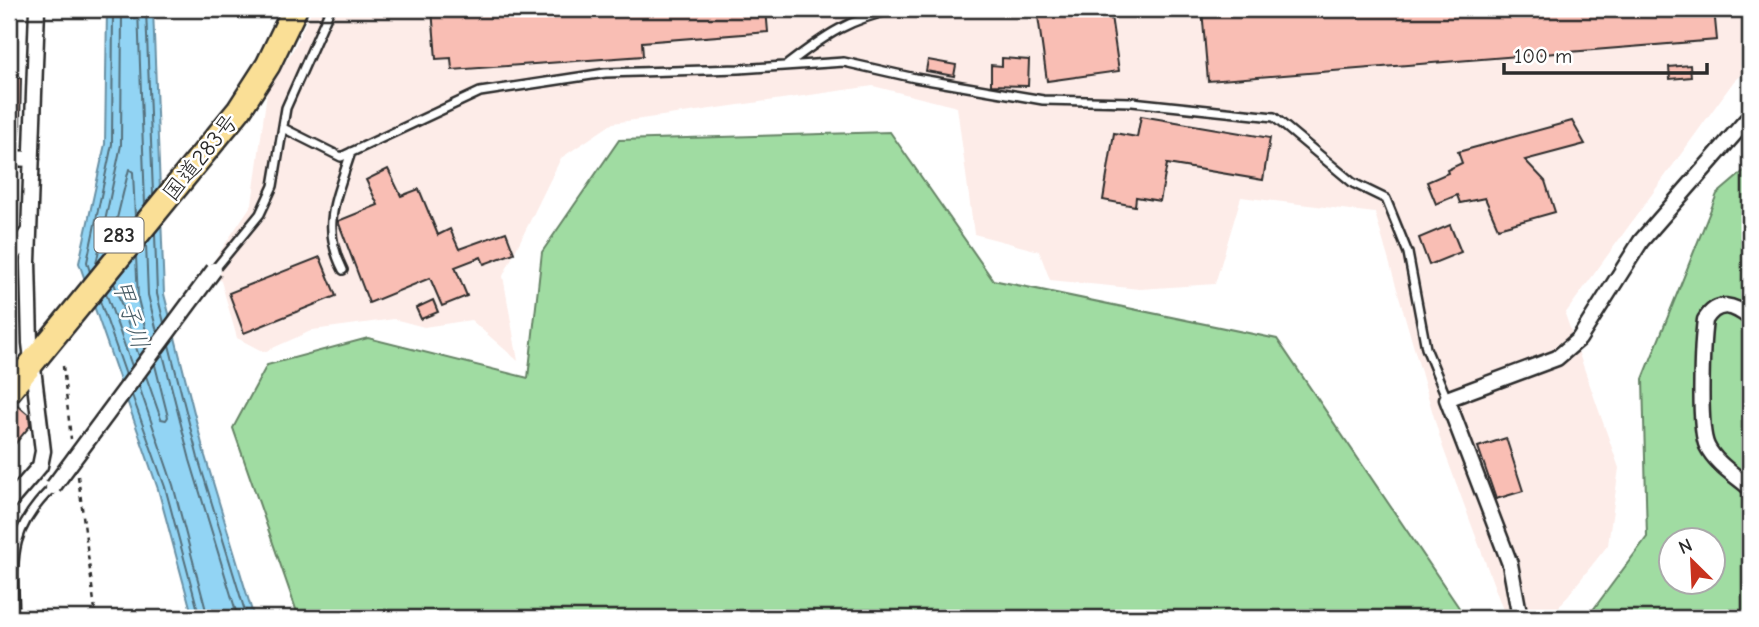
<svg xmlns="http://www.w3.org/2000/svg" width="1759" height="627" font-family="'Comic Neue','Klee One',sans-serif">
	<rect width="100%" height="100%" fill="#fff"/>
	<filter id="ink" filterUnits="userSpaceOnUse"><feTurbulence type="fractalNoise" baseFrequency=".0143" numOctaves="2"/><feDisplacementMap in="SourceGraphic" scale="14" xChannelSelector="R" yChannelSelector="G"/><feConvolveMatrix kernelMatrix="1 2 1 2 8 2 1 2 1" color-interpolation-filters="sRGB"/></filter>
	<g filter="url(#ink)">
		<path fill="#fdece8" d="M312,9H1750V66L1734,81L1565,314L1619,468L1608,545L1554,613L1537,618H1506L1442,445L1375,213L1241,197L1215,284L1140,289L1050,280L1039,251L974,234L957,107L873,86L613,123L561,158L503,276L518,361L471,320L424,327L394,319L313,330L264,352L237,338L221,281L209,268L252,204L267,92L294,48Z"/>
		<path fill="#a0dca2" stroke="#668466" stroke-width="2" fill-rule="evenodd" d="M890,132L993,280L1277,339L1466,618H299L233,428L267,365L368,338L528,378L542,252L619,140Z
			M1750,166V618H1587L1647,537L1643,379L1717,194ZM1672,540H1714V582H1672Z"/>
		<path fill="#92d4f4" stroke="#6990a4" stroke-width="2" d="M107,9H153L164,294L205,456L254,618H193L158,489L79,263L105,144Z"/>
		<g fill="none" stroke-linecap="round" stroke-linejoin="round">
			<path stroke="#546f7b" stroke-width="2" d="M138,9L145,205
				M146,9L153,194
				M155,234L157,294L164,323
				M146,244L148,295L157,332
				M110,247L129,169L133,172L135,217
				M136,256L138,299L149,343
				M96,264L121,145L122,9
				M90,272L87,262L112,144L113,9
				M114,283L139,356
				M106,293L132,366
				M100,301L126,375
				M169,345L198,458L247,618
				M163,354L190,460L238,618
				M146,376L161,419L166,420L168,417L155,365
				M139,386L173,485L208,618
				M132,395L165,487L200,618"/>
		</g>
		<path fill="#f9beb4" stroke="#2b2b2b" stroke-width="2" d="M432,9H766L768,32L642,42L643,56L452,70L451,58L436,59Z
			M1037,9H1110L1119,71L1047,81Z
			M1202,9H1714L1717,40L1208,81Z
			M1002,58L1029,60L1028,86L991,85V65L1002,66Z
			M928,60L956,65L954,76L926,71Z
			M1690,65L1691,77L1670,79L1669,67Z
			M9,78H21L20,126L16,149L9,148Z
			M1141,116L1270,138L1263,180L1167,164L1160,201L1136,197L1135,206L1103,200L1114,133L1137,137Z
			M1572,121L1585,144L1525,160L1545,181L1555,212L1498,228L1485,198L1460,203L1457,195L1436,204L1427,182L1448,173L1447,170L1462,163L1458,152Z
			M388,169L401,196L419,189L438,235L450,229L459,249L506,232L514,253L484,264L481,257L455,267L467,296L442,306L430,278L369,303L338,221L378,205L366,180Z
			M1450,225L1461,252L1429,265L1419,238Z
			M320,257L336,296L244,333L229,293Z
			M433,300L438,312L421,319L416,308Z
			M15,403L29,415L30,426L9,451V409Z
			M1506,438L1523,491L1496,499L1478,447Z"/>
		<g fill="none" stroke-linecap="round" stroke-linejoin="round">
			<defs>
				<path id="service" d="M788,64C827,34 849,19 897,9
					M283,128L341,157L480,92L605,73L739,69L844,62L915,78L1043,100L1132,102L1274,117L1353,183L1386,199L1408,253L1426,348L1447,399
					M214,270L260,214L273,186L286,108L330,9
					M343,270C320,225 337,197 351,152
					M15,618C13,559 7,532 53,487"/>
				<path id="minor" d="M9,158L32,159
					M9,260L28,232
					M1750,318C1734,305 1718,299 1705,320C1702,343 1698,427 1707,446C1716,464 1735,475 1750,488
					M9,502L40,466L43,451L30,343L28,262L37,9
					M1520,618L1510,564L1447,399L1557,358L1579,339L1641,241L1750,116"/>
				<path id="trunk" d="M9,391L239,110L268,65L295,9"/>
			</defs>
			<use href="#service" stroke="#2b2b2b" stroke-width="12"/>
			<use href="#minor" stroke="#2b2b2b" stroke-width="19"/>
			<use href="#trunk" stroke="#2b2b2b" stroke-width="28"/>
			<path stroke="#2b2b2b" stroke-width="2.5" stroke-dasharray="5 5" stroke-linecap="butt" d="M63,366L71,439
				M78,476L96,618"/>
			<use href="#service" stroke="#fff" stroke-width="7"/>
			<use href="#minor" stroke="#fff" stroke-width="14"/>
			<use href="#trunk" stroke="#fadf96" stroke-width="23"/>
			<defs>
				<path id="minor-bridge" d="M53,487L214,270"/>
			</defs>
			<use href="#minor-bridge" stroke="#2b2b2b" stroke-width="19" stroke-linecap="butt"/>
			<use href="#minor-bridge" stroke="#fff" stroke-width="14"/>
		</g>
	</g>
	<g text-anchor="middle" stroke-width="5" stroke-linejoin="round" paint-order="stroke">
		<rect fill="#fff" stroke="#6b6b6b" stroke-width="2" x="94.5" y="217.5" width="49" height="35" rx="5"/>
		<g font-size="21" font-weight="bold" fill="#2b2b2b">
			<text x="119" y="242">283</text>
		</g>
		<g font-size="23" fill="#2b2b2b" stroke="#fff">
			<text transform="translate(200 157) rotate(-51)" y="8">国道283号</text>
		</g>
		<g font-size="24" font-style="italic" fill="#4a5e67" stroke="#fff">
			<text transform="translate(131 314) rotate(73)" y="8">甲子川</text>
		</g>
	</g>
	<rect width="1759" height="627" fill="none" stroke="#fff" stroke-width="35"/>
	<rect x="18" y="18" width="1724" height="592" fill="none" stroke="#2b2b2b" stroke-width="2.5" filter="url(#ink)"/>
	<g transform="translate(1692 561) rotate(336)"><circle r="33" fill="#ffffff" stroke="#aaaaaa" stroke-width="2"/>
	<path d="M0-5L12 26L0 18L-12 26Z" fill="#c8321e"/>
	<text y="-10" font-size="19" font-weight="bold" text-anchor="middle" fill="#2b2b2b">N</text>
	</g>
	<path d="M1504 63v10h203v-10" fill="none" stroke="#2b2b2b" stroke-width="3.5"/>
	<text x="1514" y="63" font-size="21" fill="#2b2b2b" stroke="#ffffff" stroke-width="5" paint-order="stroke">100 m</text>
</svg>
